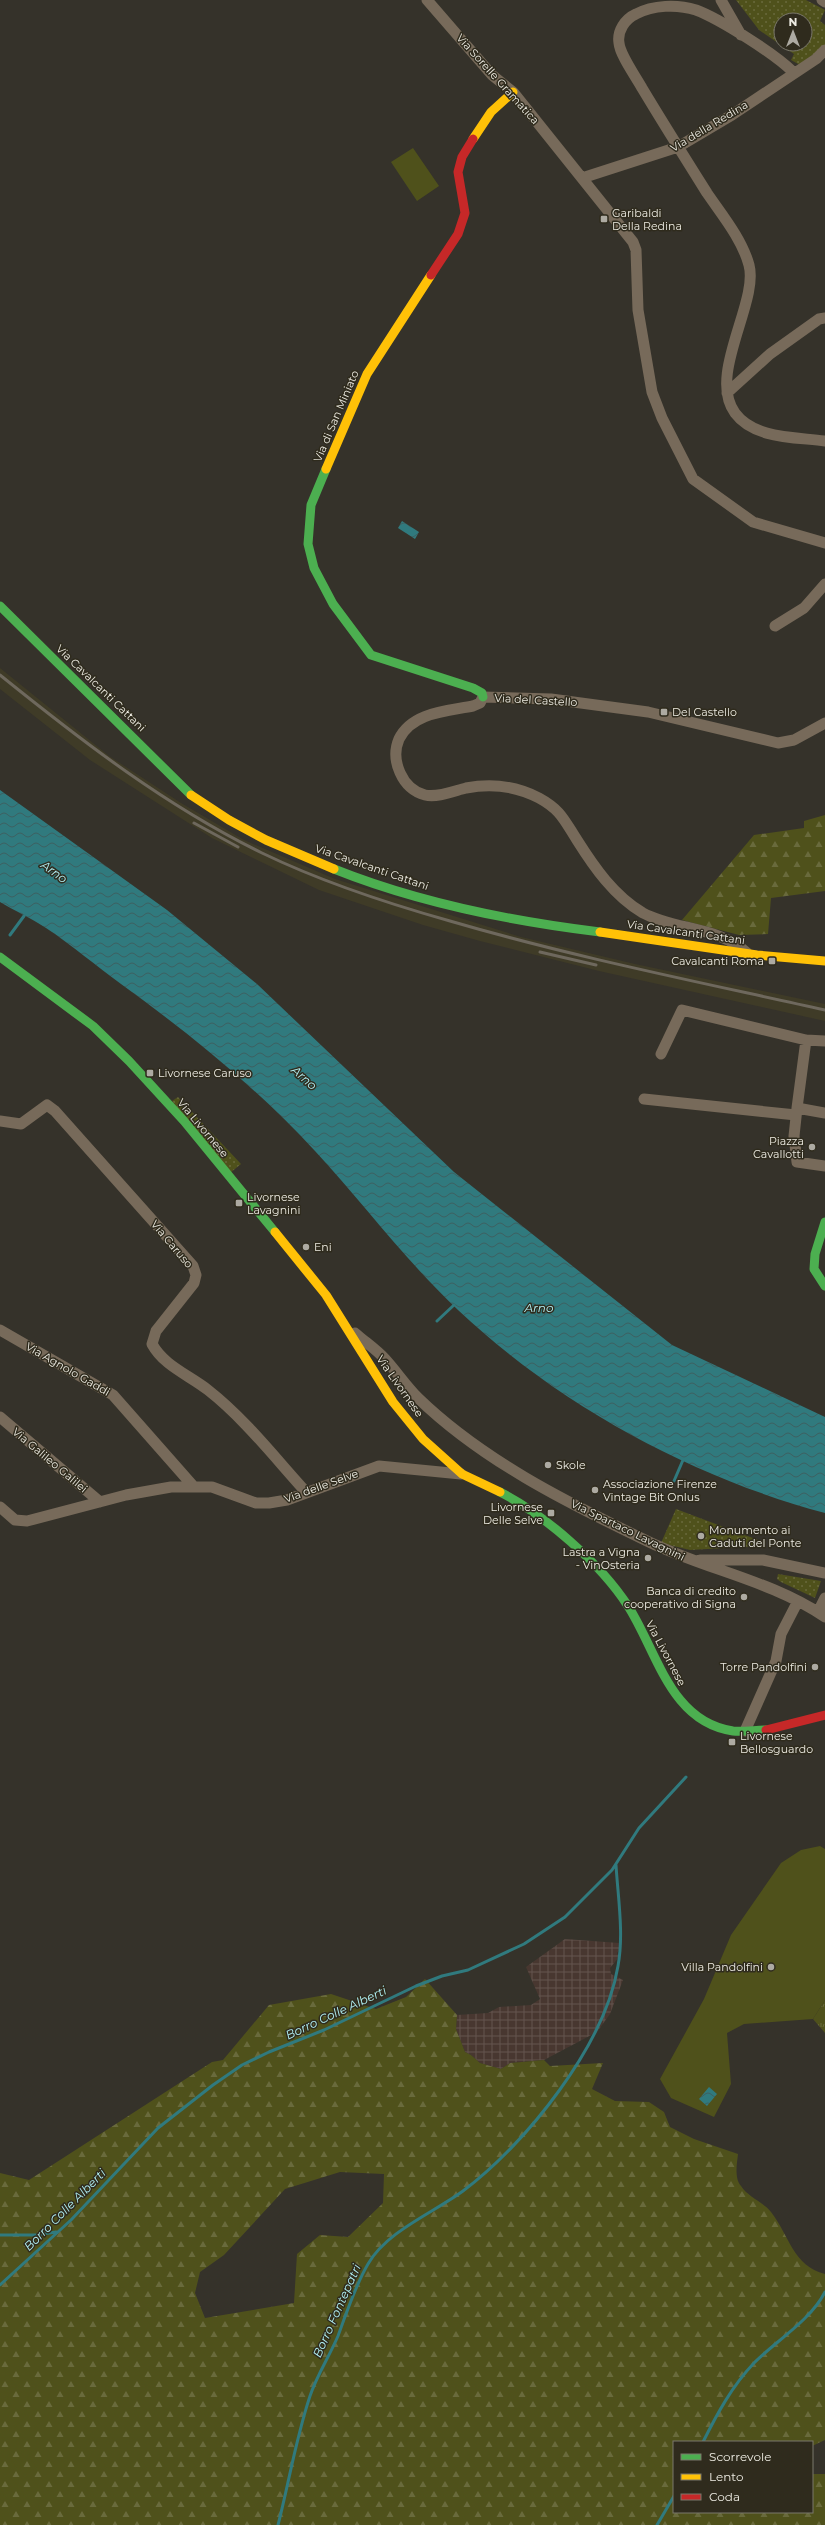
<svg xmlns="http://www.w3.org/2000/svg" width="825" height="2525" font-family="Montserrat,sans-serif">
	<defs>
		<pattern id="industrial-grid" width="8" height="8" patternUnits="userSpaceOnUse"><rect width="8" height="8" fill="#483730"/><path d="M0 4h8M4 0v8" fill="none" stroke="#63544e"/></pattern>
		<pattern id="grass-tufts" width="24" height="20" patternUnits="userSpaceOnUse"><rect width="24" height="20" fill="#4f511b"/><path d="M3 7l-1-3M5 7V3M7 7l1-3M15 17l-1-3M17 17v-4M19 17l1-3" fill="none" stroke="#696a3c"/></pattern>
		<pattern id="forest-firs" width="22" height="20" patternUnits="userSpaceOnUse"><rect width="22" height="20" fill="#4f511b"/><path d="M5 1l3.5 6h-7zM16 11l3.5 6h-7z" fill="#696a3c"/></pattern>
		<pattern id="park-dots" width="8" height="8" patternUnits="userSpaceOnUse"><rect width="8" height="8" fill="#4f511b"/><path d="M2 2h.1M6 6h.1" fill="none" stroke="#696a3c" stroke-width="1.8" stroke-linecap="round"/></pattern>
		<pattern id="water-waves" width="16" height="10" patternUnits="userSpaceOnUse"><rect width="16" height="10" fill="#307a7e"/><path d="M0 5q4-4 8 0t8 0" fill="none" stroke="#3c6061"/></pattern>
	</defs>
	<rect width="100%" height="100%" fill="#35322a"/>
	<path fill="#3f3b27" d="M0,668L109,756L181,803L244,840L335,879L521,937L635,964L825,1004V1021L599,971L480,941L423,925L319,890L212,838L90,760L0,689Z"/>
	<path fill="url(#industrial-grid)" d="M565,1939L619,1943L621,1948L617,1953L619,1957L610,1968L611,1974L623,1980L610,2014L597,2032L544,2060L510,2063L501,2069L480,2063L471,2055L465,2052L456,2029L457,2015L488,2013L499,2007L531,2005L540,1999L526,1967Z"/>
	<path fill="url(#grass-tufts)" d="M825,2000V2033L813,2019Z"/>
	<path fill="url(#forest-firs)" fill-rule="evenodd" d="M825,815V891L771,898L768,934L739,935L682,920L754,835L804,828V821Z
		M425,1979L457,2015L456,2029L465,2052L471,2055L480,2063L501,2069L510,2063L544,2060L550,2066L603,2063L592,2089L615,2101L649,2102L664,2112L670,2127L694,2139L738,2154C737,2163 734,2178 741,2186C748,2197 763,2202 771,2212C789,2235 793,2266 825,2274V2440L812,2446V2442H674V2512H812V2474H825V2525H0V2173L29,2180L212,2062L223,2060L269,2005L331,1994L376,2009L406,1997ZM340,2172L384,2174L383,2203L348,2237L320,2235L297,2254L294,2303L205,2318L195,2293L200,2272L224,2255L285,2189Z"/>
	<path fill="url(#park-dots)" fill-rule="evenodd" d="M736,0H806L825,10L820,21L825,25V45L800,65L791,60L794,54L759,30ZM781,20H805V44H781Z
		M178,1097L241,1164L230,1173L172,1101Z
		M676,1509L766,1543L761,1546L690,1550L661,1543Z
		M778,1574L821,1581L815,1598L781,1582L777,1579Z"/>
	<path fill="#4f511b" d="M413,148L439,186L417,201L391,162Z
		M820,1846L825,1849V2000L813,2019L744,2024L727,2033L731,2084L714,2117L671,2098L660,2079L704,1999L731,1935L781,1863L801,1850Z"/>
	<path fill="url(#water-waves)" d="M402,521L419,532L415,539L398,528Z
		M0,790L167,910L257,984L454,1172L672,1345L825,1417V1513C691,1477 559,1405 458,1310C406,1261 363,1203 315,1151C257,1088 190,1034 121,984C96,966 72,945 46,928C31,918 15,911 0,902Z
		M709,2087L717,2094L707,2106L699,2099Z"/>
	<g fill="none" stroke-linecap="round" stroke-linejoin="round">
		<path stroke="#307a7e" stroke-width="3" d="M10,935L24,916
			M437,1321L454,1305
			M674,1481L683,1460
			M0,2235H36L56,2232
			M0,2285L71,2220L158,2128L213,2085L242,2065L269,2052L324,2030L416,1986L442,1976L468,1970L524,1944L565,1917L612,1870L639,1828L686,1777
			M703,2442C717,2414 732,2386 754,2363C777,2340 810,2321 825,2292
			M278,2525C289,2482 296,2438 310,2396C317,2375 329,2357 338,2336C347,2312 355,2286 368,2264C387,2231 433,2213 463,2191C526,2144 605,2045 618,1966C624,1934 618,1898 616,1865
			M657,2525L674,2496"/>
		<path stroke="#776a5a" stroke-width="11" d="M427,0L492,75L513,92L633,242L636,250L638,310L652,392L662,418L693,479L753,522L825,543
			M721,0L741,35
			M822,0L825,2
			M793,72C775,54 720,19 696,10C677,4 653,5 636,14C625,19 617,31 619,43C620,55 636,77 642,88C663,123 685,158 707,193C722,215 742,239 749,265C759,302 707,375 735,413C754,439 795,437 825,441
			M582,178L678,147L732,115L816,59L825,50
			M727,393L770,354L819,319L825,318
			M775,626L804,608L825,584
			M747,953C721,927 675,930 643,913C614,896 594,867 577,840C564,820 561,810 539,798C516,786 492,783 466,788C454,791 437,798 425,795C402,789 390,760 399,739C412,712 448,711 473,706L480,703L483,697L551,699L648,712L778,743L794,740L825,723
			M661,1054L682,1010L806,1040L825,1041
			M644,1099L796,1115
			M797,1108L806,1040
			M825,1113L797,1108L794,1136L797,1162L825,1166
			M0,1121L21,1124L47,1105L55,1111L193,1266L196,1275L194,1283L156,1331L152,1344C164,1366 189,1375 208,1390C245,1419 275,1458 306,1492
			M0,1330L113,1395L194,1487
			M355,1333C365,1342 376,1349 385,1359C396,1371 406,1386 418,1398C482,1460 566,1502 645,1540C703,1569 771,1580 825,1617
			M0,1417L100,1502
			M0,1507L15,1520L27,1521L126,1495L171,1487H212L256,1503H269L287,1500L379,1466L461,1474
			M700,1560H763L825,1573
			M818,1612L825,1598
			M745,1731L776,1661L781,1634L798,1601"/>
		<path stroke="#4caf50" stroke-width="9" d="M326,469L311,505L308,544L314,568L333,604L371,655L473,688L482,693L483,697
			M0,606L191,795
			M334,869C419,903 509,921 600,932
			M0,957L93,1026L129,1061L184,1121L275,1232
			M825,1222L815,1254L814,1269L825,1286
			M500,1492C545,1515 600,1563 628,1606C657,1651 670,1722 733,1731C743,1732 756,1730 766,1730"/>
		<path stroke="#ffc107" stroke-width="9" d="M473,139L491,112L513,92
			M326,469L367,374L431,275
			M191,795L229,820L266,840L334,869
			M600,932L757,955L825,961
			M275,1232L326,1295L393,1402L423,1439L462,1474L500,1492"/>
		<path stroke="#c62828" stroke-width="9" d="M431,275L458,234L465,213L458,172L462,157L473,139
			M766,1730L825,1715"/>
		<path stroke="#6e685d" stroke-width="3" d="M0,675C83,742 166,806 262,853C322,882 386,903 450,921C573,957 699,982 825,1010
			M194,823L238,847
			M540,952L596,965"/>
	</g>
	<g fill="#adaaa2" stroke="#2f2b1d" stroke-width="1.5">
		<rect x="600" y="215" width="8" height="8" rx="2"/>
		<rect x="660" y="708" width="8" height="8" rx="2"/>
		<rect x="768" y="957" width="8" height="8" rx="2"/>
		<rect x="146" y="1069" width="8" height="8" rx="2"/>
		<circle cx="812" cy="1147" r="4"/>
		<rect x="235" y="1199" width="8" height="8" rx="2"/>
		<circle cx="306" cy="1247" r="4"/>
		<circle cx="548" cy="1465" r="4"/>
		<circle cx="595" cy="1490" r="4"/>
		<rect x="547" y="1509" width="8" height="8" rx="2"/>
		<circle cx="701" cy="1536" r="4"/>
		<circle cx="648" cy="1558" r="4"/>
		<circle cx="744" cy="1597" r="4"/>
		<circle cx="815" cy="1667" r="4"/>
		<rect x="728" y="1738" width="8" height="8" rx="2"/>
		<circle cx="771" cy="1967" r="4"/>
	</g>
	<g text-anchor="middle" stroke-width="3" stroke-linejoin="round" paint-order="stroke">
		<g font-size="11" fill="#edebe2" stroke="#2f2b1d">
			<text transform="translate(498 79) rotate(48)" y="4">Via Sorelle Gramatica</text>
			<text transform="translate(709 126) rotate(-31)" y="4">Via della Redina</text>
			<text transform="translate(336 416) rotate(-67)" y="4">Via di San Miniato</text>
			<text transform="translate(101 688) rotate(44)" y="4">Via Cavalcanti Cattani</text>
			<text transform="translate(536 700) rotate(3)" y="4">Via del Castello</text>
			<text transform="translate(372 867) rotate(19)" y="4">Via Cavalcanti Cattani</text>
			<text transform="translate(686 932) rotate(8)" y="4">Via Cavalcanti Cattani</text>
			<text transform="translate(203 1128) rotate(50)" y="4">Via Livornese</text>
			<text transform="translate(172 1244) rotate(50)" y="4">Via Caruso</text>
			<text transform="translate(68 1369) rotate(30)" y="4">Via Agnolo Gaddi</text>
			<text transform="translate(400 1386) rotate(55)" y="4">Via Livornese</text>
			<text transform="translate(50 1460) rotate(40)" y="4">Via Galileo Galilei</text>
			<text transform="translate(321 1486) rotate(-20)" y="4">Via delle Selve</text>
			<text transform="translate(628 1530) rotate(26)" y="4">Via Spartaco Lavagnini</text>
			<text transform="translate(666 1653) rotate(62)" y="4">Via Livornese</text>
		</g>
		<g font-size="11" fill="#edebe2" stroke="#2f2b1d" text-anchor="start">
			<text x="612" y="217">Garibaldi<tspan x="612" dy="13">Della Redina</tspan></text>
			<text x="672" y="716">Del Castello</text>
			<text x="764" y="965" text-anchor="end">Cavalcanti Roma</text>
			<text x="158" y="1077">Livornese Caruso</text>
			<text x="804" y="1145" text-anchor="end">Piazza<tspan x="804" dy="13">Cavallotti</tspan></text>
			<text x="247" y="1201">Livornese<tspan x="247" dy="13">Lavagnini</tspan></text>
			<text x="314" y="1251">Eni</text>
			<text x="556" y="1469">Skole</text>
			<text x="603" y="1488">Associazione Firenze<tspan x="603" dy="13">Vintage Bit Onlus</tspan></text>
			<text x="543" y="1511" text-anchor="end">Livornese<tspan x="543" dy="13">Delle Selve</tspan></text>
			<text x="709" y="1534">Monumento ai<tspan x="709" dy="13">Caduti del Ponte</tspan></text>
			<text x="640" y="1556" text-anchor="end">Lastra a Vigna<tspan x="640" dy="13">- VinOsteria</tspan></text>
			<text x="736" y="1595" text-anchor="end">Banca di credito<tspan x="736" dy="13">cooperativo di Signa</tspan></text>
			<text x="807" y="1671" text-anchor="end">Torre Pandolfini</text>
			<text x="740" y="1740">Livornese<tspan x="740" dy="13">Bellosguardo</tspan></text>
			<text x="763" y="1971" text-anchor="end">Villa Pandolfini</text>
		</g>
		<g font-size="12" font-style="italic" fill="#b2f2f6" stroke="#2f2b1d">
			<text transform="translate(54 872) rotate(36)" y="4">Arno</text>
			<text transform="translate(304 1078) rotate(42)" y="4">Arno</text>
			<text x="539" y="1312">Arno</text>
			<text transform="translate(336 2013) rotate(-25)" y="4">Borro Colle Alberti</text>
			<text transform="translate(65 2210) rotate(-45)" y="4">Borro Colle Alberti</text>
			<text transform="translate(337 2311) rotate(-66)" y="4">Borro Fontepatri</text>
		</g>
	</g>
	<rect x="673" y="2441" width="140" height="72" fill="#2f2b1d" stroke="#7b786c"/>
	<rect x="681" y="2454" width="20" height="6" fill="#4caf50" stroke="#7b786c"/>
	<text x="709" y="2461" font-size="12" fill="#edebe2">Scorrevole</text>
	<rect x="681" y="2474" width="20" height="6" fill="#ffc107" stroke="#7b786c"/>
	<text x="709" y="2481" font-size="12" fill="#edebe2">Lento</text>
	<rect x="681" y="2494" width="20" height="6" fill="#c62828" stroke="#7b786c"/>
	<text x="709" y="2501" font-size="12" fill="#edebe2">Coda</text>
	<g transform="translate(793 32)"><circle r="19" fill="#2f2b1d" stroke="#7b786c"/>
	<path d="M0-3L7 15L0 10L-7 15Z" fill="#adaaa2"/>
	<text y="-6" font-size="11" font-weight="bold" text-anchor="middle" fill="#edebe2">N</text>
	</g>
</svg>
